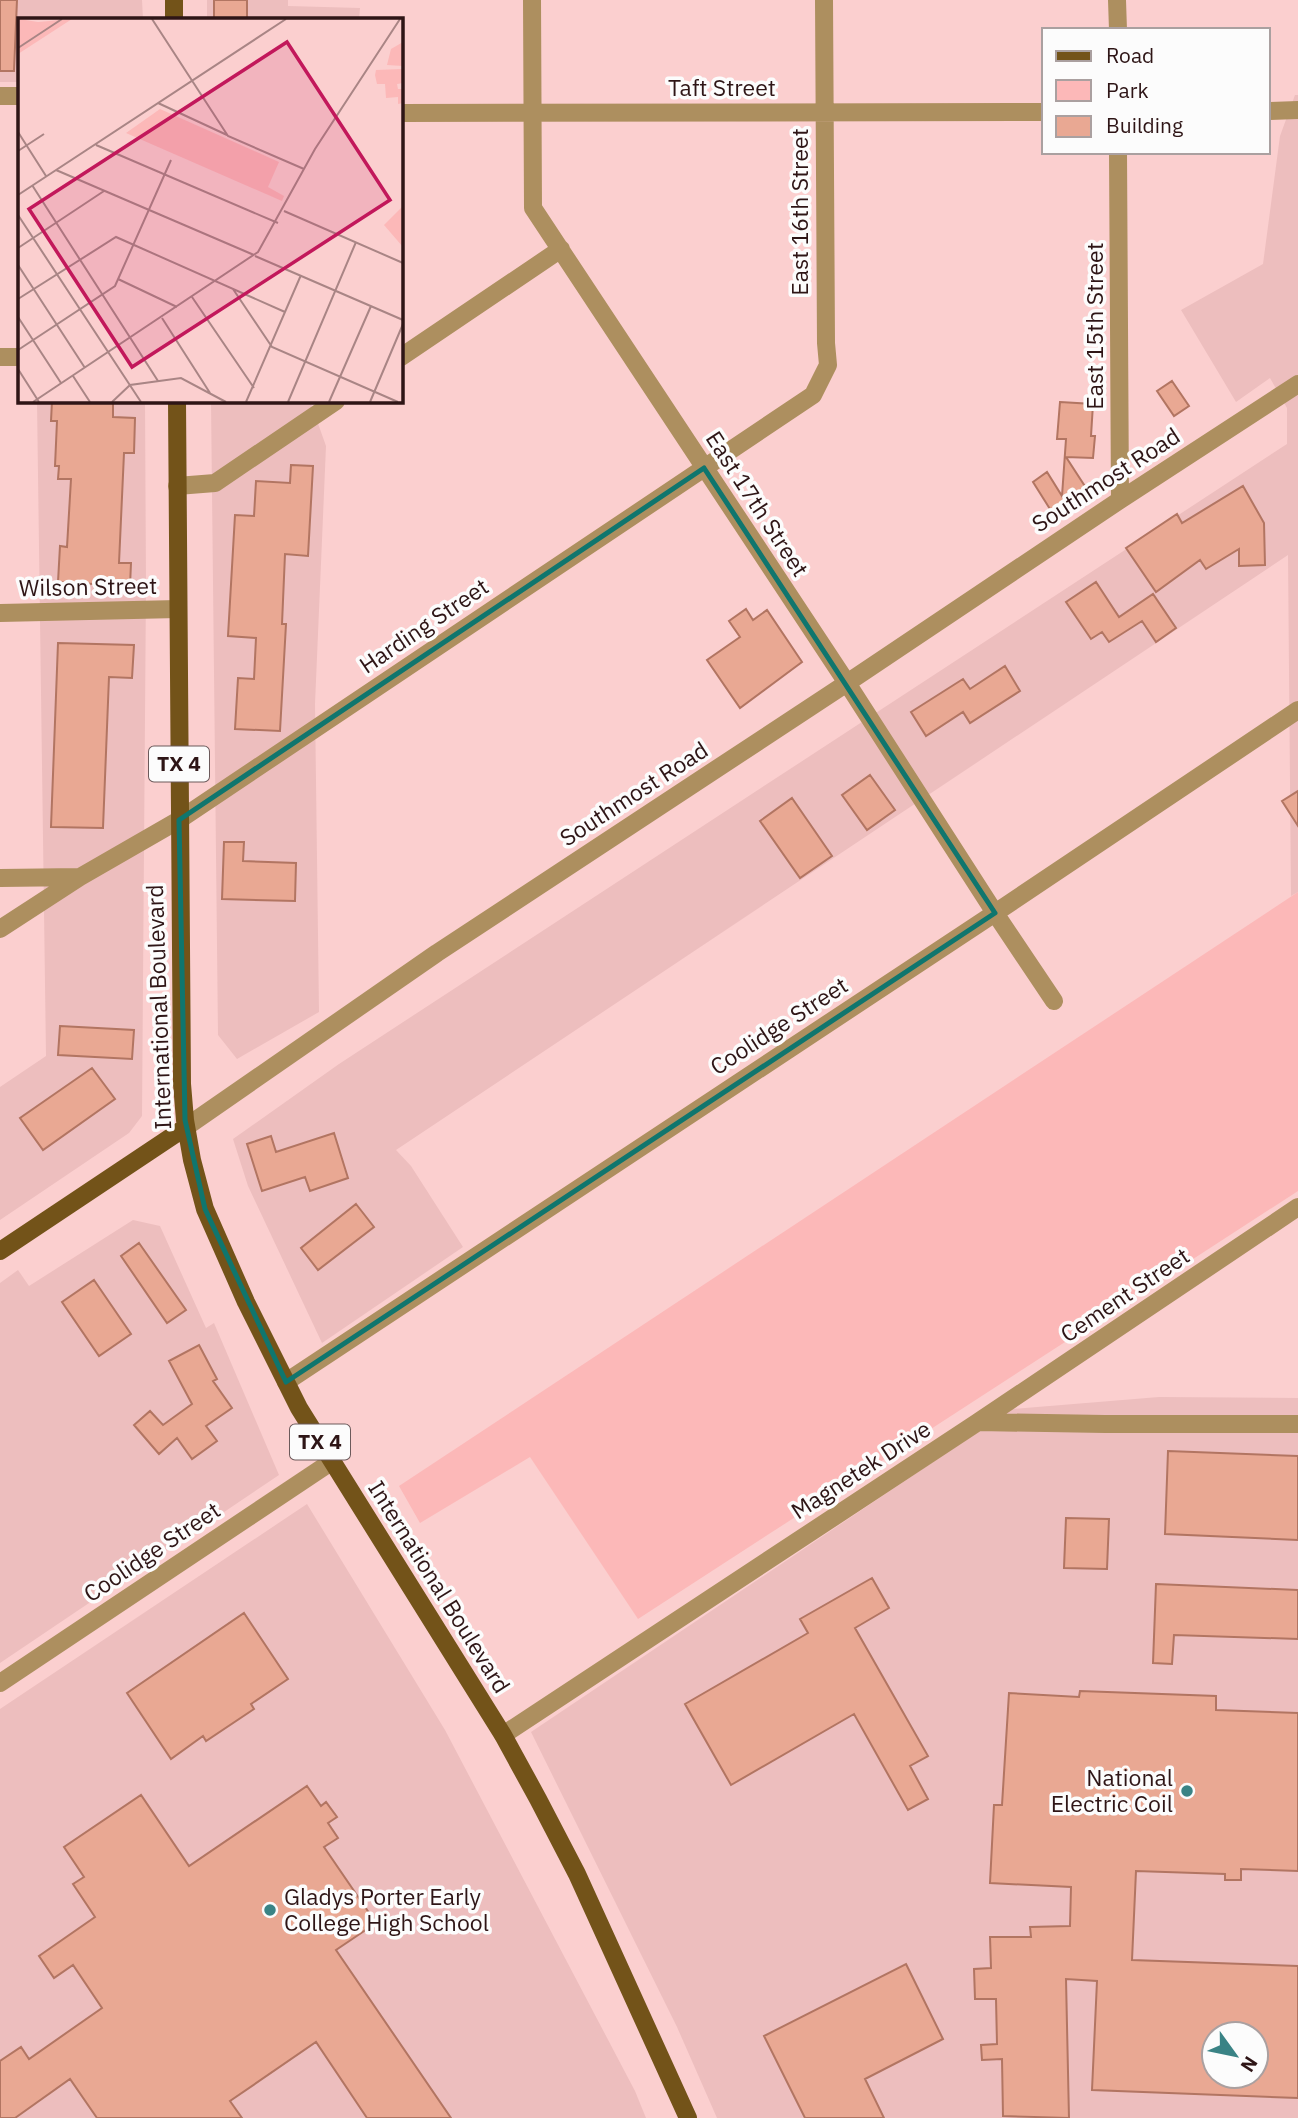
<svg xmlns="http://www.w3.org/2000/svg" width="1298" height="2118" font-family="'IBM Plex Sans',sans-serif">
	<rect width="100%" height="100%" fill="#fbcfcf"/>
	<path fill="#edbebe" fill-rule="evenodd" d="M0,0H142L143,19H19V82H0Z
		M207,0H288V6L360,8L359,19H207Z
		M1295,95H1298V892L1291,896L1288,555L396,1150L411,1166L463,1247L322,1343L248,1186L233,1139L339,1064L1287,444V408L1270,378L1236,402L1181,310L1263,264L1280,136Z
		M37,401H145L146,585L142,1116L129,1133L0,1220V1087L46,1056Z
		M211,401H310L326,446L315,704L319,1012L237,1059L218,1035Z
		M133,1220L160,1226L206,1328L214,1323L279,1475L0,1663V1283L18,1270L29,1286Z
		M1159,1397L1298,1398V2118H717L677,2027L531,1732L1012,1409ZM1214,2034H1256V2076H1214Z
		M307,1504L445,1730L635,2091L646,2118H0V1709Z"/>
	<path fill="#fcb8b8" d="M1298,892V1191L638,1619L530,1457L420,1523L399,1486Z"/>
	<path fill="#e9a893" stroke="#b27562" stroke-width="2" fill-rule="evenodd" d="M0,0H17L14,71H0Z
		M214,0H247V19L214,18Z
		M1172,381L1189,406L1174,416L1157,391Z
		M52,401H113V417L135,418L134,453H124L119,563H131L130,586L58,582L60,546L67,547L71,479H58L59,466H55L57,421H51Z
		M1060,402L1093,404L1091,436H1095L1093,458L1066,457L1090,494L1055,517L1033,482L1047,472L1062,496L1066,439H1057Z
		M291,465L313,466L308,556L285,554L282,624H286L280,731L235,729L238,678L254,679L256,638L228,636L235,515L254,516L256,481L290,483Z
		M1243,486L1264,523L1265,565L1239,566V549L1206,569L1200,560L1156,592L1126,548L1177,514L1182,523Z
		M1096,582L1119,617L1153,594L1176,628L1156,642L1142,621L1109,642L1102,632L1091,639L1066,602Z
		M746,609L753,620L767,610L802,662L740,708L707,660L740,637L729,621Z
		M58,643L134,645L132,678L109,677L103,828L51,827Z
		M1005,666L1020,691L970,723L963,712L926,736L911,712L963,679L970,689Z
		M870,775L895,810L867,830L842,795Z
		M1298,791V826L1282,801Z
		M792,798L832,856L800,878L760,821Z
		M224,842H244L243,861L296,863L295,901L222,899Z
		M60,1026L134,1030L132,1059L58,1055Z
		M92,1068L115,1099L43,1150L20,1118Z
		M334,1133L348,1178L310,1191L305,1177L262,1191L247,1144L271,1136L276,1152Z
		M356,1204L374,1227L318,1270L301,1248Z
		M139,1243L186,1310L167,1323L121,1256Z
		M94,1280L131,1334L99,1356L62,1302Z
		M199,1345L217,1379L213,1381L232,1408L206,1426L217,1441L192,1459L177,1438L159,1454L134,1425L150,1411L163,1425L192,1404L169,1361Z
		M1168,1451L1298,1456V1540L1165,1534Z
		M1066,1518L1109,1519L1107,1569L1064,1568Z
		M872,1578L889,1608L855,1628L928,1756L910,1766L928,1799L908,1810L854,1714L731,1785L685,1704L808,1633L800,1619Z
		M1156,1584L1298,1590V1639L1174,1635L1172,1664L1153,1663Z
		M244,1613L288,1679L251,1704L254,1709L206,1741L203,1736L171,1759L127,1693Z
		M1080,1691L1216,1696V1710L1298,1713V1871L1241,1869V1880H1225V1874L1136,1871L1132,1960L1298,1966V2098L1092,2090L1097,1981L1066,1979L1069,2118L1003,2116L1002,2059L982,2060L981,2045L997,2044L996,1999H975L974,1969L991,1968L990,1937H1031L1030,1927L1070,1926L1071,1887L990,1883L994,1805H1002L1009,1693L1079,1697ZM1214,2034H1256V2076H1214Z
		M307,1786L321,1806L326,1802L337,1817L328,1823L338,1838L324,1847L376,1923L336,1950L451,2118H367L316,2042L230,2101L242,2118H97L70,2079L15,2118H0V2061L21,2047L29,2059L102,2008L73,1965L54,1978L39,1956L95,1917L73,1884L84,1877L64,1847L141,1795L189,1866Z
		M906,1964L943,2039L865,2079L884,2118H805L764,2036Z"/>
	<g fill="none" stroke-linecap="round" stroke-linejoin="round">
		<path stroke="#ad8f5f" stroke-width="18" d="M532,0L533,208L847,683L995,913L1054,1001
			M1117,0L1118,30
			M0,96H19
			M1268,111L1298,110
			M401,113L1044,112
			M1118,152L1120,500
			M0,357H19
			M401,357L561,249
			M177,486L215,483L336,401
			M0,613L178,609
			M0,878L80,877
			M0,929L80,877L179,820L813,395L828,365L826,343L824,0
			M186,1127L437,953L847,683L1120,500L1298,384
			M286,1382L995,913L1298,710
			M978,1422L1298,1207
			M0,1683L331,1462
			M503,1735L978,1422L1105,1424H1298"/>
		<path stroke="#735319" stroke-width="18" d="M174,0V19
			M177,401L182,1084L185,1120L192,1160L205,1209L246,1302L299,1408L503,1735L538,1799L577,1874L688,2118
			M0,1251L186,1127"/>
	</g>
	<path fill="none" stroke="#0f766e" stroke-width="5" stroke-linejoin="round" d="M704,468L995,913L286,1382L205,1209L185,1120L179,820Z"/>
	<g fill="#3a8385" stroke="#fcfcfc" stroke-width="2.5">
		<circle cx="1187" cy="1791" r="7"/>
		<circle cx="270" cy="1910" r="7"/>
	</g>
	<g text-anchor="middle" stroke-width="7" stroke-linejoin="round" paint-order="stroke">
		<g fill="#fcfcfc" stroke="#6c5a5b" stroke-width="2">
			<rect x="149" y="746.5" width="60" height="35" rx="5"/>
			<rect x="290" y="1424.5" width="60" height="35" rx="5"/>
		</g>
		<g font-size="21" font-weight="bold" fill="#2e1516">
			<text x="179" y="771">TX 4</text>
			<text x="320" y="1449">TX 4</text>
		</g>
		<g font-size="23" fill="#2e1516" stroke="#fcfcfc">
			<text x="722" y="96">Taft Street</text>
			<text transform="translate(800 212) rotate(-90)" y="8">East 16th Street</text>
			<text transform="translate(1095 326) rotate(-90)" y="8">East 15th Street</text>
			<text transform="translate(1106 480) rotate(-33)" y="8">Southmost Road</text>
			<text transform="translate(757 504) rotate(57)" y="8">East 17th Street</text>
			<text transform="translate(88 587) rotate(-1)" y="8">Wilson Street</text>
			<text transform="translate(424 626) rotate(-34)" y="8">Harding Street</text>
			<text transform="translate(634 794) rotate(-33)" y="8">Southmost Road</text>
			<text transform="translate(159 1007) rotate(-92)" y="8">International Boulevard</text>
			<text transform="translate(779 1026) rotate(-33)" y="8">Coolidge Street</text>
			<text transform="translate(1125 1295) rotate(-34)" y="8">Cement Street</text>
			<text transform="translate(861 1470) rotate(-33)" y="8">Magnetek Drive</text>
			<text transform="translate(152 1552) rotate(-34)" y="8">Coolidge Street</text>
			<text transform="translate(439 1587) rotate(58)" y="8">International Boulevard</text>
		</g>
		<g font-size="23" fill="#2e1516" stroke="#fcfcfc" text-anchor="end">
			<text x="1173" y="1786">National<tspan x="1173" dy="26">Electric Coil</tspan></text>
			<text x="284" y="1905" text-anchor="start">Gladys Porter Early<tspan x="284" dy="26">College High School</tspan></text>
		</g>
	</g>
	<g transform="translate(18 18)">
		<rect width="385" height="385" fill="#fbcfcf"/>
		<path d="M1,1L20,4L54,1L0,36ZM385,24V48L369,47L373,31ZM385,51V65L379,66L380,71H385V85L380,86V79L368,80L367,66H359L357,57L358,52ZM142,91L261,144L250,169L266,178L264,183L108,115ZM385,188V229L366,207Z" fill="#fcb8b8"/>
		<path fill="none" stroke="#a98585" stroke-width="2" d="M134,1L210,118L286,151M0,30L44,1M140,85L209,117M0,114L28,158M78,127L260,205M0,133L26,116M38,152L236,237M14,167L140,363M0,177L268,1M266,193L385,245M0,197L123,384M0,230L86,173M237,238L385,302M0,247L67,350M100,261L159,289M215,271L254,329L380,384M174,279L236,370M0,281L98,219L267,294M0,299L43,365M144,300L192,375M0,332L97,268L153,142M0,351L21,384M55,358L72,384M15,384L240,234L297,131L382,1M94,384L112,367L163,360L208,384M228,384L283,257M270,384L338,224M311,384L353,288M352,384L385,306"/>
		<path fill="#c2185b" fill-opacity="0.15" stroke="#c2185b" stroke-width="3.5" d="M269,24L372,182L114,349L11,191Z"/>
		<rect width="385" height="385" fill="none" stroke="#2e1516" stroke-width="3.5"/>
	</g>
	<rect x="1042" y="28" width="228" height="126" fill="#fcfcfc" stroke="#aaa0a0" stroke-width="2"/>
	<rect x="1056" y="51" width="35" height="10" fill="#735319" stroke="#aaa0a0" stroke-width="2"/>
	<text x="1106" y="63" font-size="21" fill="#2e1516">Road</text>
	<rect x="1056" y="80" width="35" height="21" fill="#fcb8b8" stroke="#aaa0a0" stroke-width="2"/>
	<text x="1106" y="98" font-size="21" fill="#2e1516">Park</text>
	<rect x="1056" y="116" width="35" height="21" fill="#e9a893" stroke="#aaa0a0" stroke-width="2"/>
	<text x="1106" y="133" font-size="21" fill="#2e1516">Building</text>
	<g transform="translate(1235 2055) rotate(123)"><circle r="33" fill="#fcfcfc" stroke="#aaa0a0" stroke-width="2"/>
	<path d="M0-5L12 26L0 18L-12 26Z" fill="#3a8385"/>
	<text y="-10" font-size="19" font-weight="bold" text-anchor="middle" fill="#2e1516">N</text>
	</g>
</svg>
